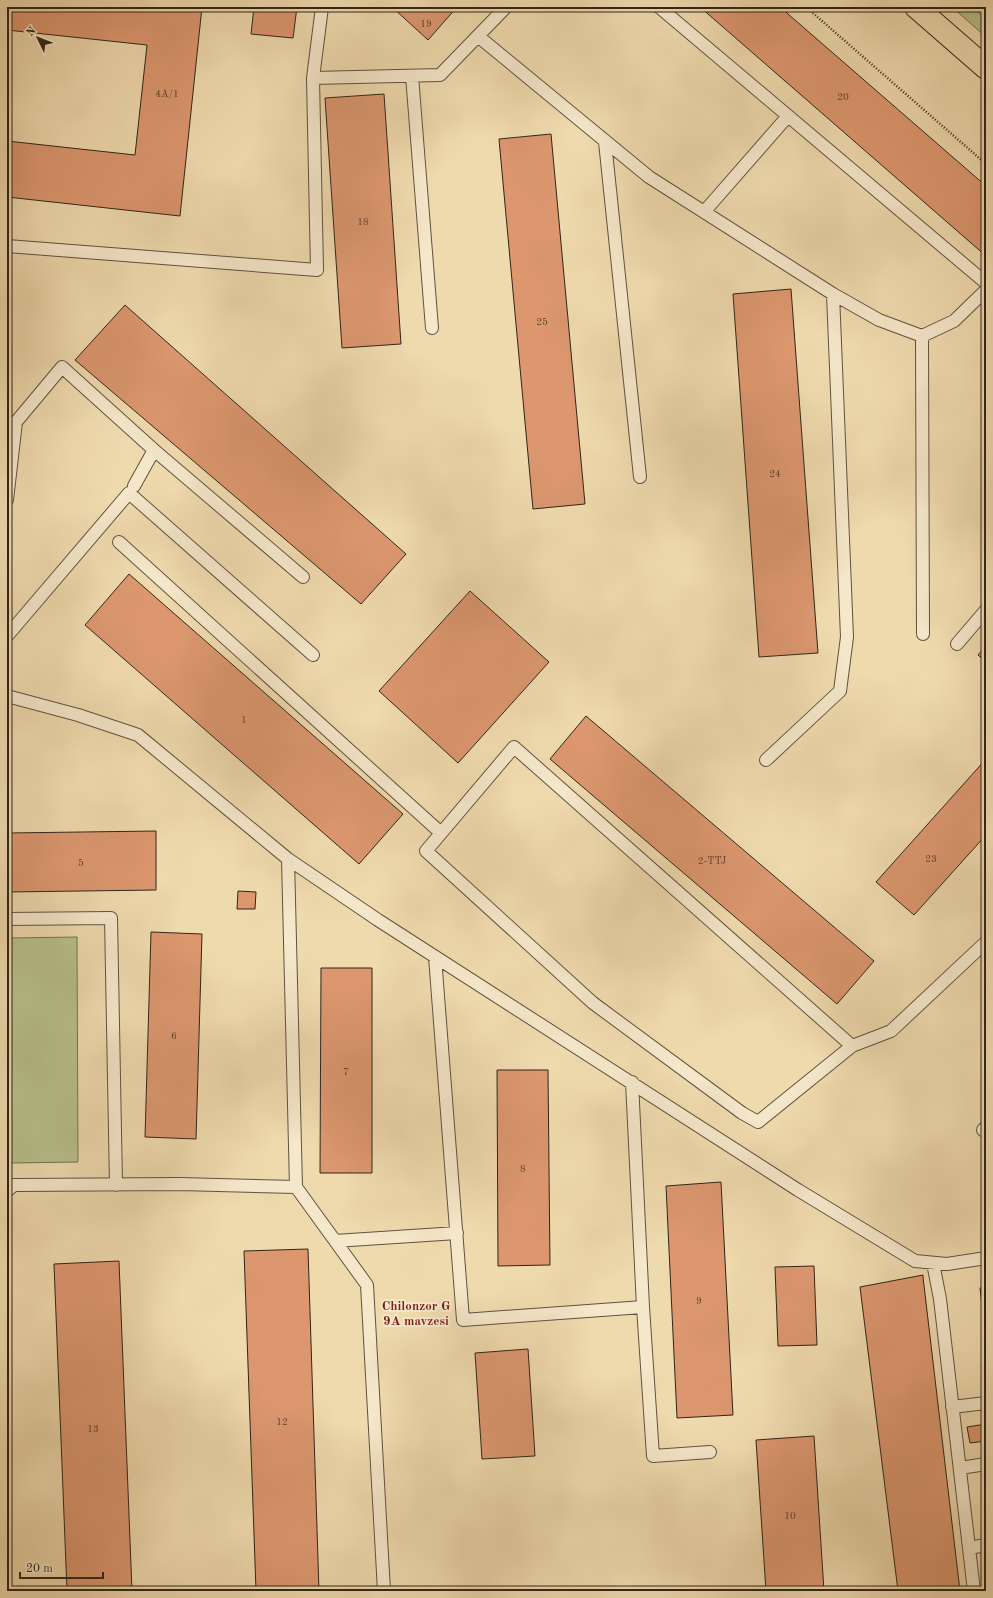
<svg xmlns="http://www.w3.org/2000/svg" width="993" height="1598" font-family="'Old Standard TT',serif">
	<rect width="100%" height="100%" fill="#efdaae"/>
	<filter id="stains"><feTurbulence type="fractalNoise" baseFrequency=".005" numOctaves="4"/><feColorMatrix values="0 0 0 0 .2 0 0 0 0 .09 0 0 0 0 .02 0 0 0 .5 -.17"/></filter>
	<radialGradient id="worn" r=".72"><stop offset=".6" stop-color="#630" stop-opacity="0"/><stop offset="1" stop-color="#630" stop-opacity=".3"/></radialGradient>
	<path fill="#b7c08b" stroke="#747252" d="M952,7H972L986,19V37Z
		M77,937L78,1162L12,1163L7,1167V938Z"/>
	<path fill="#dc976f" stroke="#302518" d="M7,7H202L180,216L7,197V141L135,155L147,45L7,30Z
		M254,7H297L293,38L251,34Z
		M392,7H457L428,40Z
		M700,7H780L986,186V256Z
		M384,94L401,344L342,348L325,98Z
		M551,134L585,504L533,509L499,139Z
		M791,289L818,653L759,657L733,294Z
		M125,305L406,554L361,604L75,360Z
		M129,574L403,814L359,864L85,625Z
		M470,591L549,662L458,763L379,691Z
		M986,646V662L978,655Z
		M586,716L874,961L837,1004L550,759Z
		M986,759V835L914,915L876,882Z
		M156,831V890L7,892V833Z
		M238,891L256,892L255,909H237Z
		M151,932L202,934L196,1139L145,1137Z
		M321,968H372V1173H320Z
		M497,1070H548L550,1265L498,1266Z
		M721,1182L733,1415L677,1418L666,1186Z
		M308,1249L319,1591H256L244,1251Z
		M119,1261L132,1591H67L54,1264Z
		M814,1266L817,1345L778,1346L775,1267Z
		M923,1275V1277L960,1591H898L860,1287Z
		M986,1287V1338L980,1288Z
		M528,1349L535,1456L482,1459L475,1353Z
		M986,1424V1441L970,1443L967,1427Z
		M814,1436L824,1591H766L756,1440Z
		M986,1493V1521L982,1494Z"/>
	<g fill="none" stroke-linecap="round" stroke-linejoin="round">
		<defs>
			<path id="lane" d="M659,7L986,283
				M479,37L649,177L833,294L879,320L922,336L923,634
				M412,76L432,328
				M313,78L322,7
				M605,142L640,477
				M704,212L788,116
				M7,246L317,270L313,78L440,75L506,7
				M922,336L954,321L986,290
				M154,450L303,577
				M7,500L16,422L62,367L154,450L134,486
				M119,542L441,833
				M7,636L129,493L313,655
				M957,644L986,610
				M7,696L78,715L138,735L288,859L378,920L798,1190L915,1261L947,1264L986,1258
				M766,760L840,691L847,637L833,294
				M288,859L296,1187
				M7,919L111,918L116,1185
				M435,957L463,1320L643,1307L653,1456L710,1452
				M852,1046L514,747L426,851L593,1003L742,1113L758,1122L852,1046L891,1031L986,942
				M632,1082L643,1307
				M986,1127L983,1130L986,1132
				M7,1191L14,1185L180,1184L296,1187L367,1285L384,1591
				M335,1241L457,1233
				M933,1263L940,1299L974,1591
				M952,1407L986,1403
				M960,1468L986,1464
				M969,1548L986,1545"/>
			<path id="highway" d="M916,7L986,68"/>
		</defs>
		<use href="#lane" stroke="#60523e" stroke-width="14"/>
		<use href="#highway" stroke="#302518" stroke-width="24"/>
		<path stroke="#302518" stroke-width="2.5" stroke-dasharray="1 2" stroke-linecap="butt" d="M806,7L986,164"/>
		<use href="#lane" stroke="#f5e7ca" stroke-width="12"/>
		<use href="#highway" stroke="#efdaae" stroke-width="22"/>
	</g>
	<g text-anchor="middle" stroke-width="4" stroke-linejoin="round" paint-order="stroke">
		<g font-size="10" fill="#5b422e">
			<text x="426" y="27">19</text>
			<text x="167" y="97">4A/1</text>
			<text x="843" y="100">20</text>
			<text x="363" y="225">18</text>
			<text x="542" y="325">25</text>
			<text x="775" y="477">24</text>
			<text x="244" y="723">1</text>
			<text x="931" y="862">23</text>
			<text x="712" y="864">2-TTJ</text>
			<text x="81" y="866">5</text>
			<text x="174" y="1039">6</text>
			<text x="346" y="1075">7</text>
			<text x="523" y="1172">8</text>
			<text x="699" y="1304">9</text>
			<text x="282" y="1425">12</text>
			<text x="93" y="1432">13</text>
			<text x="790" y="1519">10</text>
		</g>
		<g font-size="13" font-weight="bold" fill="#7a1f14" stroke="#f5e7ca">
			<text x="416" y="1310">Chilonzor G<tspan x="416" dy="15">9A mavzesi</tspan></text>
		</g>
	</g>
	<rect width="993" height="1598" fill="none" stroke="#efdaae" stroke-width="24"/>
	<rect x="8" y="8" width="977" height="1582" fill="none" stroke="#302518" stroke-width="2"/>
	<rect x="12" y="12" width="969" height="1574" fill="none" stroke="#302518"/>
	<g transform="translate(38 38) rotate(313)" stroke="#f5e7ca" stroke-width="3" paint-order="stroke">
	<path d="M0-3L7 15L0 10L-7 15Z" fill="#302518"/>
	<text y="-6" font-size="11" font-weight="bold" text-anchor="middle" fill="#302518">N</text>
	</g>
	<path d="M20 1572v6h83v-6" fill="none" stroke="#302518" stroke-width="2"/>
	<text x="26" y="1572" font-size="12" fill="#302518" stroke="#f5e7ca" stroke-width="3" paint-order="stroke">20 m</text>
	<rect width="100%" height="100%" filter="url(#stains)"/>
	<rect width="100%" height="100%" fill="url(#worn)"/>
</svg>
